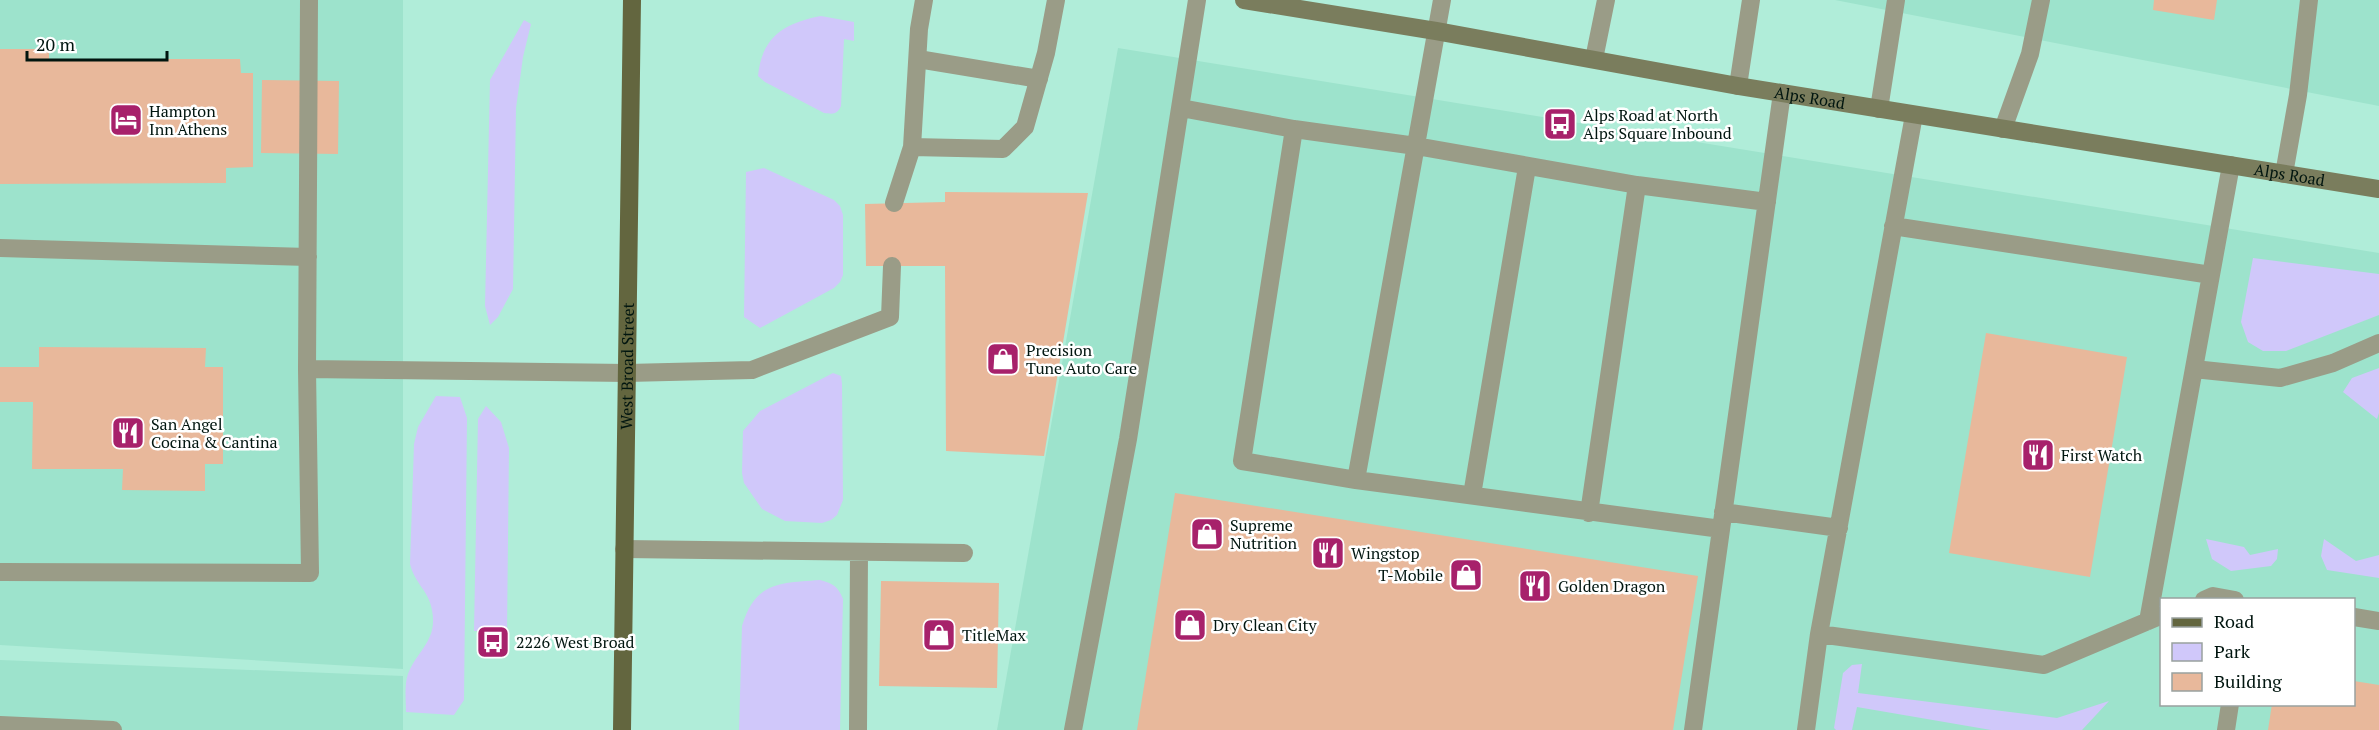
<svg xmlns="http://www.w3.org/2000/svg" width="2379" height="730" font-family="'PT Serif',serif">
	<rect width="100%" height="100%" fill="#b0edd9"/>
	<path fill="#9de3cc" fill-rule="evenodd" d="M0,0H403V669L0,645Z
		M1835,0H2379V106Z
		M1118,48L2379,253V730H997ZM2162,600H2354V704H2162Z
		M0,660L403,676V730H0Z"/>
	<path fill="#d0c8fa" d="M821,16L854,22V41L844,39L841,106C837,115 833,114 824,113L765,82L758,76C762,36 785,23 821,16Z
		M524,20L531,24L523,57L516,108L513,289L498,317L490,325L485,306L490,80Z
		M764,168L834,200L840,206L843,215V275L840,282L834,288L760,328L744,317L746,172Z
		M2253,258L2379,274V315L2286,351H2263L2248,342L2241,322Z
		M2379,368V413L2377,419L2343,392L2352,378Z
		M833,373L841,376L842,384L843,500L837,515L831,520L822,523L785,521L762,509L744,483L742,473L743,431L760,411Z
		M436,396L460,397L467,418L464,700L454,715L406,712C406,701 404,685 408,674C417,650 438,641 432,610C429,591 415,584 410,564L414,444L418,427Z
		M486,406L501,422L509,448L507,631H474L478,419Z
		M2206,539L2244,547L2250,555L2278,549L2277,559L2271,566L2231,571L2212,559Z
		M2324,539L2356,561L2379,555V578L2327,570L2321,556Z
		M820,580C832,583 838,586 843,599L840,730H739L742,626C755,582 779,583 820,580Z
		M1862,664L1858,693L2057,718L2109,701L2082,730H1991L1857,707L1852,730H1836L1834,728L1843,673L1852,665Z"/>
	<path fill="#e8b89b" d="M2154,0H2217L2214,20L2153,10Z
		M0,49H49V59H240L241,73H253V167L226,168V183L0,184Z
		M262,80L339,81L338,154L261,153Z
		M945,192L1088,193L1044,456L946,451L945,266H866L865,204L945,202Z
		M1986,333L2127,357L2090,577L1949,553Z
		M39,347L206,348L205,367H223V464H205V491L122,490L123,469H32L33,402H0V367H39Z
		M1175,493L1698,576L1673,730H1137Z
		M881,581L999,583L997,688L879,686Z
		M2354,681L2379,685V730H2268L2272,704H2354Z"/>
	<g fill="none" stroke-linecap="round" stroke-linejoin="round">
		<path stroke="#9a9c87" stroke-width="18" d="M918,59L1039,79
			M1594,59L1606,0
			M1738,86L1751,0
			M1181,108L1294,129L1416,146L1637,185L1767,202
			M1879,109L1896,0
			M1294,129L1242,461L1356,480L1721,529
			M2003,129L2030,54L2041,0
			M912,147L1003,149L1025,127L1046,53L1056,0
			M2284,174L2298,95L2309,0
			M894,203L912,147L919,29L924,0
			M1893,226L2211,275
			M0,248L308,257
			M307,369L627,373L752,370L890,317L892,266
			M2194,369L2280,378L2333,363L2379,343
			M1356,480L1442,0
			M1472,495L1527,167
			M1723,512L1839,528
			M1589,513L1637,185
			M624,549L964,553
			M0,572L310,573L307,369L309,0
			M2204,600L2213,596L2235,600
			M2354,617L2379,621
			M2148,621L2231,165
			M1819,634L2044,665L2160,616
			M0,725L113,730
			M858,730L859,552
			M1073,730L1128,439L1197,0
			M1693,730L1782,93
			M1806,730L1819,634L1914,115
			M2226,730L2230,704"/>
		<path stroke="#7a7d5d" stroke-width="18" id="s1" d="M1244,0L1436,31L1738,86L2379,189"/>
		<path stroke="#63663f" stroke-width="18" id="s2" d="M622,730L632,0"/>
	</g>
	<defs>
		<symbol id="hotel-square" viewBox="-11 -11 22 22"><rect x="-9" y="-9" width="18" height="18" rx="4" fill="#a7216b" stroke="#fff"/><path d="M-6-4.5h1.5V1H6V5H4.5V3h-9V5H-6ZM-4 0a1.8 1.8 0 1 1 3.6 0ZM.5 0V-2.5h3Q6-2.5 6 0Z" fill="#fff"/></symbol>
		<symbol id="bus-square" viewBox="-11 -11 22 22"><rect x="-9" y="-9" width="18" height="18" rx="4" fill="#a7216b" stroke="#fff"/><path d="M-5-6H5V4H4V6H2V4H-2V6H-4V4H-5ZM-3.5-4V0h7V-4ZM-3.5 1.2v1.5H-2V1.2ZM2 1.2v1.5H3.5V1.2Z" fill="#fff"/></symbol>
		<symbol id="shop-square" viewBox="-11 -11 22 22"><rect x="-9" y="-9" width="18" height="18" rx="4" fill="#a7216b" stroke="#fff"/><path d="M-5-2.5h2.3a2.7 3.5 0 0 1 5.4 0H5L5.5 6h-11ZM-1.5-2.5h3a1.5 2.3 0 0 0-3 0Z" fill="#fff"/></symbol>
		<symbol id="restaurant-square" viewBox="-11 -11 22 22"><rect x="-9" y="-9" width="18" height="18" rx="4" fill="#a7216b" stroke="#fff"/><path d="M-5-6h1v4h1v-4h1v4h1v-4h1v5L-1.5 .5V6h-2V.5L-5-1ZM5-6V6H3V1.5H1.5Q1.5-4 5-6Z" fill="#fff"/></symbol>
	</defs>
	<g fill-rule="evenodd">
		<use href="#hotel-square" x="107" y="101" width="38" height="38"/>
		<use href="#bus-square" x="1541" y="105" width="38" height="38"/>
		<use href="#shop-square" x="984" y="340" width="38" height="38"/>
		<use href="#restaurant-square" x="109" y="414" width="38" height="38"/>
		<use href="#restaurant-square" x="2019" y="436" width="38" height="38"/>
		<use href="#shop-square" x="1188" y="515" width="38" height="38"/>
		<use href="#restaurant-square" x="1309" y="534" width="38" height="38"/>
		<use href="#shop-square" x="1447" y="556" width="38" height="38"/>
		<use href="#restaurant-square" x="1516" y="567" width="38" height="38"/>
		<use href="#shop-square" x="1171" y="606" width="38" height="38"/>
		<use href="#shop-square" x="920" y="616" width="38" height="38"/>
		<use href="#bus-square" x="474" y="623" width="38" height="38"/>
	</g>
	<g text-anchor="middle" stroke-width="5" stroke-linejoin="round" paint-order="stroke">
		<g font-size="16" fill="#00150f" stroke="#fff">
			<text dy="6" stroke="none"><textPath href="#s1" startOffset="574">Alps Road</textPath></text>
			<text dy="6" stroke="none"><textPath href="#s1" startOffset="1060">Alps Road</textPath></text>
			<text dy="6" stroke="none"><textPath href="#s2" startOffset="364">West Broad Street</textPath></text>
		</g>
		<g font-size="16" fill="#00150f" stroke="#fff" text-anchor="start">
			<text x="149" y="117">Hampton<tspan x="149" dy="18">Inn Athens</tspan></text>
			<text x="1583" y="121">Alps Road at North<tspan x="1583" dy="18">Alps Square Inbound</tspan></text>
			<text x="1026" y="356">Precision<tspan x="1026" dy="18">Tune Auto Care</tspan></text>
			<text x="151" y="430">San Angel<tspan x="151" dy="18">Cocina &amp; Cantina</tspan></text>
			<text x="2061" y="461">First Watch</text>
			<text x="1230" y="531">Supreme<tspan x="1230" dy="18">Nutrition</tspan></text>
			<text x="1351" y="559">Wingstop</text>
			<text x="1443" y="581" text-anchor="end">T-Mobile</text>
			<text x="1558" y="592">Golden Dragon</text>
			<text x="1213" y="631">Dry Clean City</text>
			<text x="962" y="641">TitleMax</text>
			<text x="516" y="648">2226 West Broad</text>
		</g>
	</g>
	<rect x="2160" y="598" width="195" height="108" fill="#ffffff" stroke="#99a19f" stroke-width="1.5"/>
	<rect x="2172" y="618" width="30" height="9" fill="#63663f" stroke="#99a19f" stroke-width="1.5"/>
	<text x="2214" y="628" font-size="18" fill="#00150f">Road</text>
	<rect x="2172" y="643" width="30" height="18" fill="#d0c8fa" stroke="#99a19f" stroke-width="1.5"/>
	<text x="2214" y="658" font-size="18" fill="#00150f">Park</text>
	<rect x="2172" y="673" width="30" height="18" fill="#e8b89b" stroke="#99a19f" stroke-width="1.5"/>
	<text x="2214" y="688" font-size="18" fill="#00150f">Building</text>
	<path d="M27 51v9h140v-9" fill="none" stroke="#00150f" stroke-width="3"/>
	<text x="36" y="51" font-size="18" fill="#00150f" stroke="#ffffff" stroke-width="4.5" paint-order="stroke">20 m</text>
</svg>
